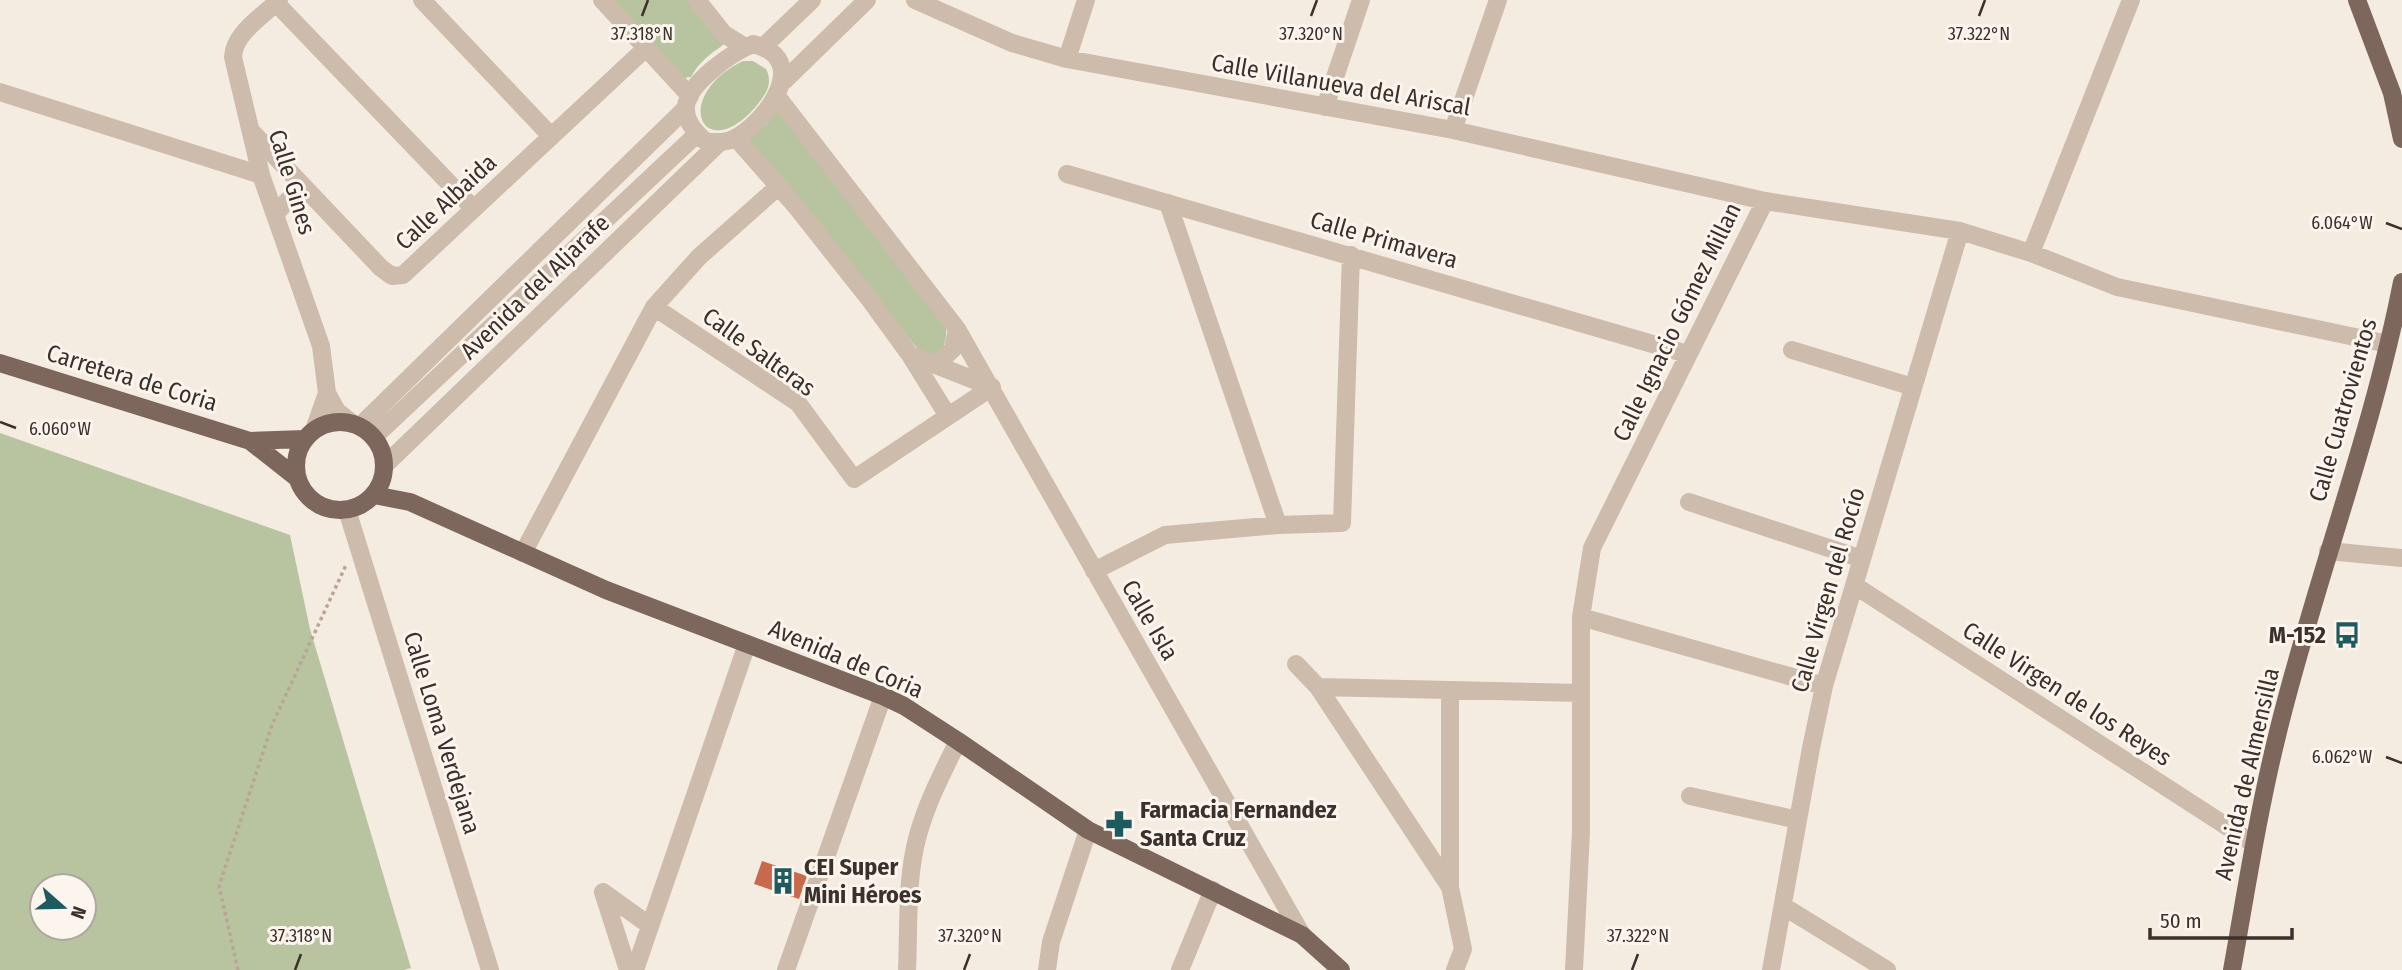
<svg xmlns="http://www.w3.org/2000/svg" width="2402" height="970" font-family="'Fira Sans Condensed',sans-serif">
	<rect width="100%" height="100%" fill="#f4ebe1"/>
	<path fill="#b8c4a0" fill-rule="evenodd" d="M613,0H691L723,41V45C709,55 699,62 691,77L684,78Z
		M743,61H753L766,69C773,83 767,92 758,104C705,169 668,98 743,61Z
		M777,107L946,327C948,350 935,366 915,346L802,201L749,144L748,138L767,124Z
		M0,433L290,535L310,629L411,968L404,970H0ZM42,886H84V928H42Z"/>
	<path fill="#c8694b" d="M762,861L807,876L799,899L754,884Z"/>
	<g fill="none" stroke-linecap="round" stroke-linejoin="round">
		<path stroke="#b9a596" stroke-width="3.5" stroke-dasharray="3.5 3.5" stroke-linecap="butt" d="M238,970L219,886L272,725L346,565"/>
		<path stroke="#cdbbac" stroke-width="18" d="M279,0C263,16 234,33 233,57L261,175L321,346L327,393L337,411L352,423
			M422,0L551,136
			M602,0L690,96
			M697,0L724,34L745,47
			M915,0L1012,43L1067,59L1453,130L1765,201L1960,231L2031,253L2117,287L2388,344
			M276,3L473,208
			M753,44C812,59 768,119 737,137C727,143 716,143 705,141C696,133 685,121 686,108C686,84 733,52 753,44Z
			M763,47L812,0
			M1067,59L1086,0
			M784,81L867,0
			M0,92L261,175
			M1325,107L1361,0
			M1453,130L1498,0
			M252,132L381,268L392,276L403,275L646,48
			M736,138L794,204L870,300L910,355L936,365L953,349L957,329L776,95
			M1067,174L1687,354
			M1168,203L1278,525
			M275,214L292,196L310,193
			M2031,253L2131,0
			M654,307L798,403L854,479L992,387
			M957,329L1302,935
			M1792,350L1913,387
			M910,355L948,416
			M936,365L992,387
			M360,426L686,108
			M314,430L327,393
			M374,437L697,134
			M385,465L719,143
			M1689,502L1862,559
			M347,510L490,970
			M2328,551L2402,558
			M523,553L654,307L699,257L779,186
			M1094,571L1165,535L1278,525L1342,523L1351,255
			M1854,585L2254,844
			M1581,617L1824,686
			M1296,664L1318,687L1581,693
			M1318,687L1450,887L1463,949L1455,970
			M1450,690V887
			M1690,796L1798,820
			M1783,906L1887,970
			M628,970L603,892L649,925
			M635,970L747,644
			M786,970L883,696
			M907,970C909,926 906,878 918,835C927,802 943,772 958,741
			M1047,970L1051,942L1088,830
			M1180,970L1213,890
			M1574,970L1581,832V617L1592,548L1765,201
			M1771,970L1811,748L1824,686L1960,231"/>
		<path stroke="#7d675c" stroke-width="18" d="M2357,0L2392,93L2402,139
			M0,363L250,441L297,478
			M296 466a44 44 0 1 1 88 0a44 44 0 1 1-88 0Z
			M250,441L305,439
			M374,495L410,502L606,590L883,696L904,706L958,741L1088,830L1302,935L1341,970
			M2232,970C2246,892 2258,813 2277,736C2314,583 2372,436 2402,282"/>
	</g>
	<path fill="none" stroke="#3b302b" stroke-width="2.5" d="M642,16L648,0M1311,16L1317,0M1979,16L1985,0M2386,223L2402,229M0,422L16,428M2386,757L2402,763M295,970L301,954M964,970L970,954M1632,970L1638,954"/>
	<defs>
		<symbol id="bus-bare" viewBox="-9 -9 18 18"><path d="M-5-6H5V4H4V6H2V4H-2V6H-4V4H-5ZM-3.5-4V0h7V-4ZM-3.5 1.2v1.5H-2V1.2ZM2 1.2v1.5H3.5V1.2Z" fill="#1f5a5e" stroke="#fbf5ee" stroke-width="2.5" paint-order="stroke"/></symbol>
		<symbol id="pharmacy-bare" viewBox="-9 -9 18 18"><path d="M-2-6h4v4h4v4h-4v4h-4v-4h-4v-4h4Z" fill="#1f5a5e" stroke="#fbf5ee" stroke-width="2.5" paint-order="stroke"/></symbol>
		<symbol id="building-bare" viewBox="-9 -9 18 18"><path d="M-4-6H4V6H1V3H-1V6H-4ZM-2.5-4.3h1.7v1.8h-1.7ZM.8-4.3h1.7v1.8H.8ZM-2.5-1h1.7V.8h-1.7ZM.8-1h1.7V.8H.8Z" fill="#1f5a5e" stroke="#fbf5ee" stroke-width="2.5" paint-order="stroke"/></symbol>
	</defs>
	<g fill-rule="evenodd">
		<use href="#bus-bare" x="2328" y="616" width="38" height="38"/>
		<use href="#pharmacy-bare" x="1100" y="805" width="38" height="38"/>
		<use href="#building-bare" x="764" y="862" width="38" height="38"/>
	</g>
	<g text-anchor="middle" stroke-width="6" stroke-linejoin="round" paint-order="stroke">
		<g font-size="24" fill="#3b302b" stroke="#fbf5ee">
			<text transform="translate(1341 85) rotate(10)" y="8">Calle Villanueva del Ariscal</text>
			<text transform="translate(292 182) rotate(73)" y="8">Calle Gines</text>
			<text transform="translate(446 202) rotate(-43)" y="8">Calle Albaida</text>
			<text transform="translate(1384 240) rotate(16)" y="8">Calle Primavera</text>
			<text transform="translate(535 287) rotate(-44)" y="8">Avenida del Aljarafe</text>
			<text transform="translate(1677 322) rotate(-64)" y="8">Calle Ignacio Gómez Millan</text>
			<text transform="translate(759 352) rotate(36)" y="8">Calle Salteras</text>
			<text transform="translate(132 378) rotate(17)" y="8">Carretera de Coria</text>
			<text transform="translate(2343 410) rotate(-74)" y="8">Calle Cuatrovientos</text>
			<text transform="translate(1828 590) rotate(-74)" y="8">Calle Virgen del Rocío</text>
			<text transform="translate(1150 620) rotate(60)" y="8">Calle Isla</text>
			<text transform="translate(846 659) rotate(23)" y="8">Avenida de Coria</text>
			<text transform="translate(2067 694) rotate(33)" y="8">Calle Virgen de los Reyes</text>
			<text transform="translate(442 733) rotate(73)" y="8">Calle Loma Verdejana</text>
			<text transform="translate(2247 774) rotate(-77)" y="8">Avenida de Almensilla</text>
		</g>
		<g font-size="24" font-weight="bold" fill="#3b302b" stroke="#fbf5ee" text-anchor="start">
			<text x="2326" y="643" text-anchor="end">M-152</text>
			<text x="1140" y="818">Farmacia Fernandez<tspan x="1140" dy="28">Santa Cruz</tspan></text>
			<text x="804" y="875">CEI Super<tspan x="804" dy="28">Mini Héroes</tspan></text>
		</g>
	</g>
	<g font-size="18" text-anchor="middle" fill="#3b302b" stroke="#fbf5ee" stroke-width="6" stroke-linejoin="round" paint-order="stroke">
		<text x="642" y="40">37.318°N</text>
		<text x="1311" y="40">37.320°N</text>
		<text x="1979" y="40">37.322°N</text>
		<text x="2342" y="229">6.064°W</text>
		<text x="60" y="435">6.060°W</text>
		<text x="2342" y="763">6.062°W</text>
		<text x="301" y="942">37.318°N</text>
		<text x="970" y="942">37.320°N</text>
		<text x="1638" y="942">37.322°N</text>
	</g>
	<g transform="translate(63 907) rotate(110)"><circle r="33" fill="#fbf5ee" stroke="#aea6a0" stroke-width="2"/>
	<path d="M0-5L12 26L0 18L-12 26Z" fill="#1f5a5e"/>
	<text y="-10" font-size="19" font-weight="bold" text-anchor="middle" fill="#3b302b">N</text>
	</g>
	<path d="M2150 928v10h142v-10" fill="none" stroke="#3b302b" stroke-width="3.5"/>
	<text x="2160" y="928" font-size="21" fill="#3b302b" stroke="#fbf5ee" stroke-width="5" paint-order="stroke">50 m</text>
</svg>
